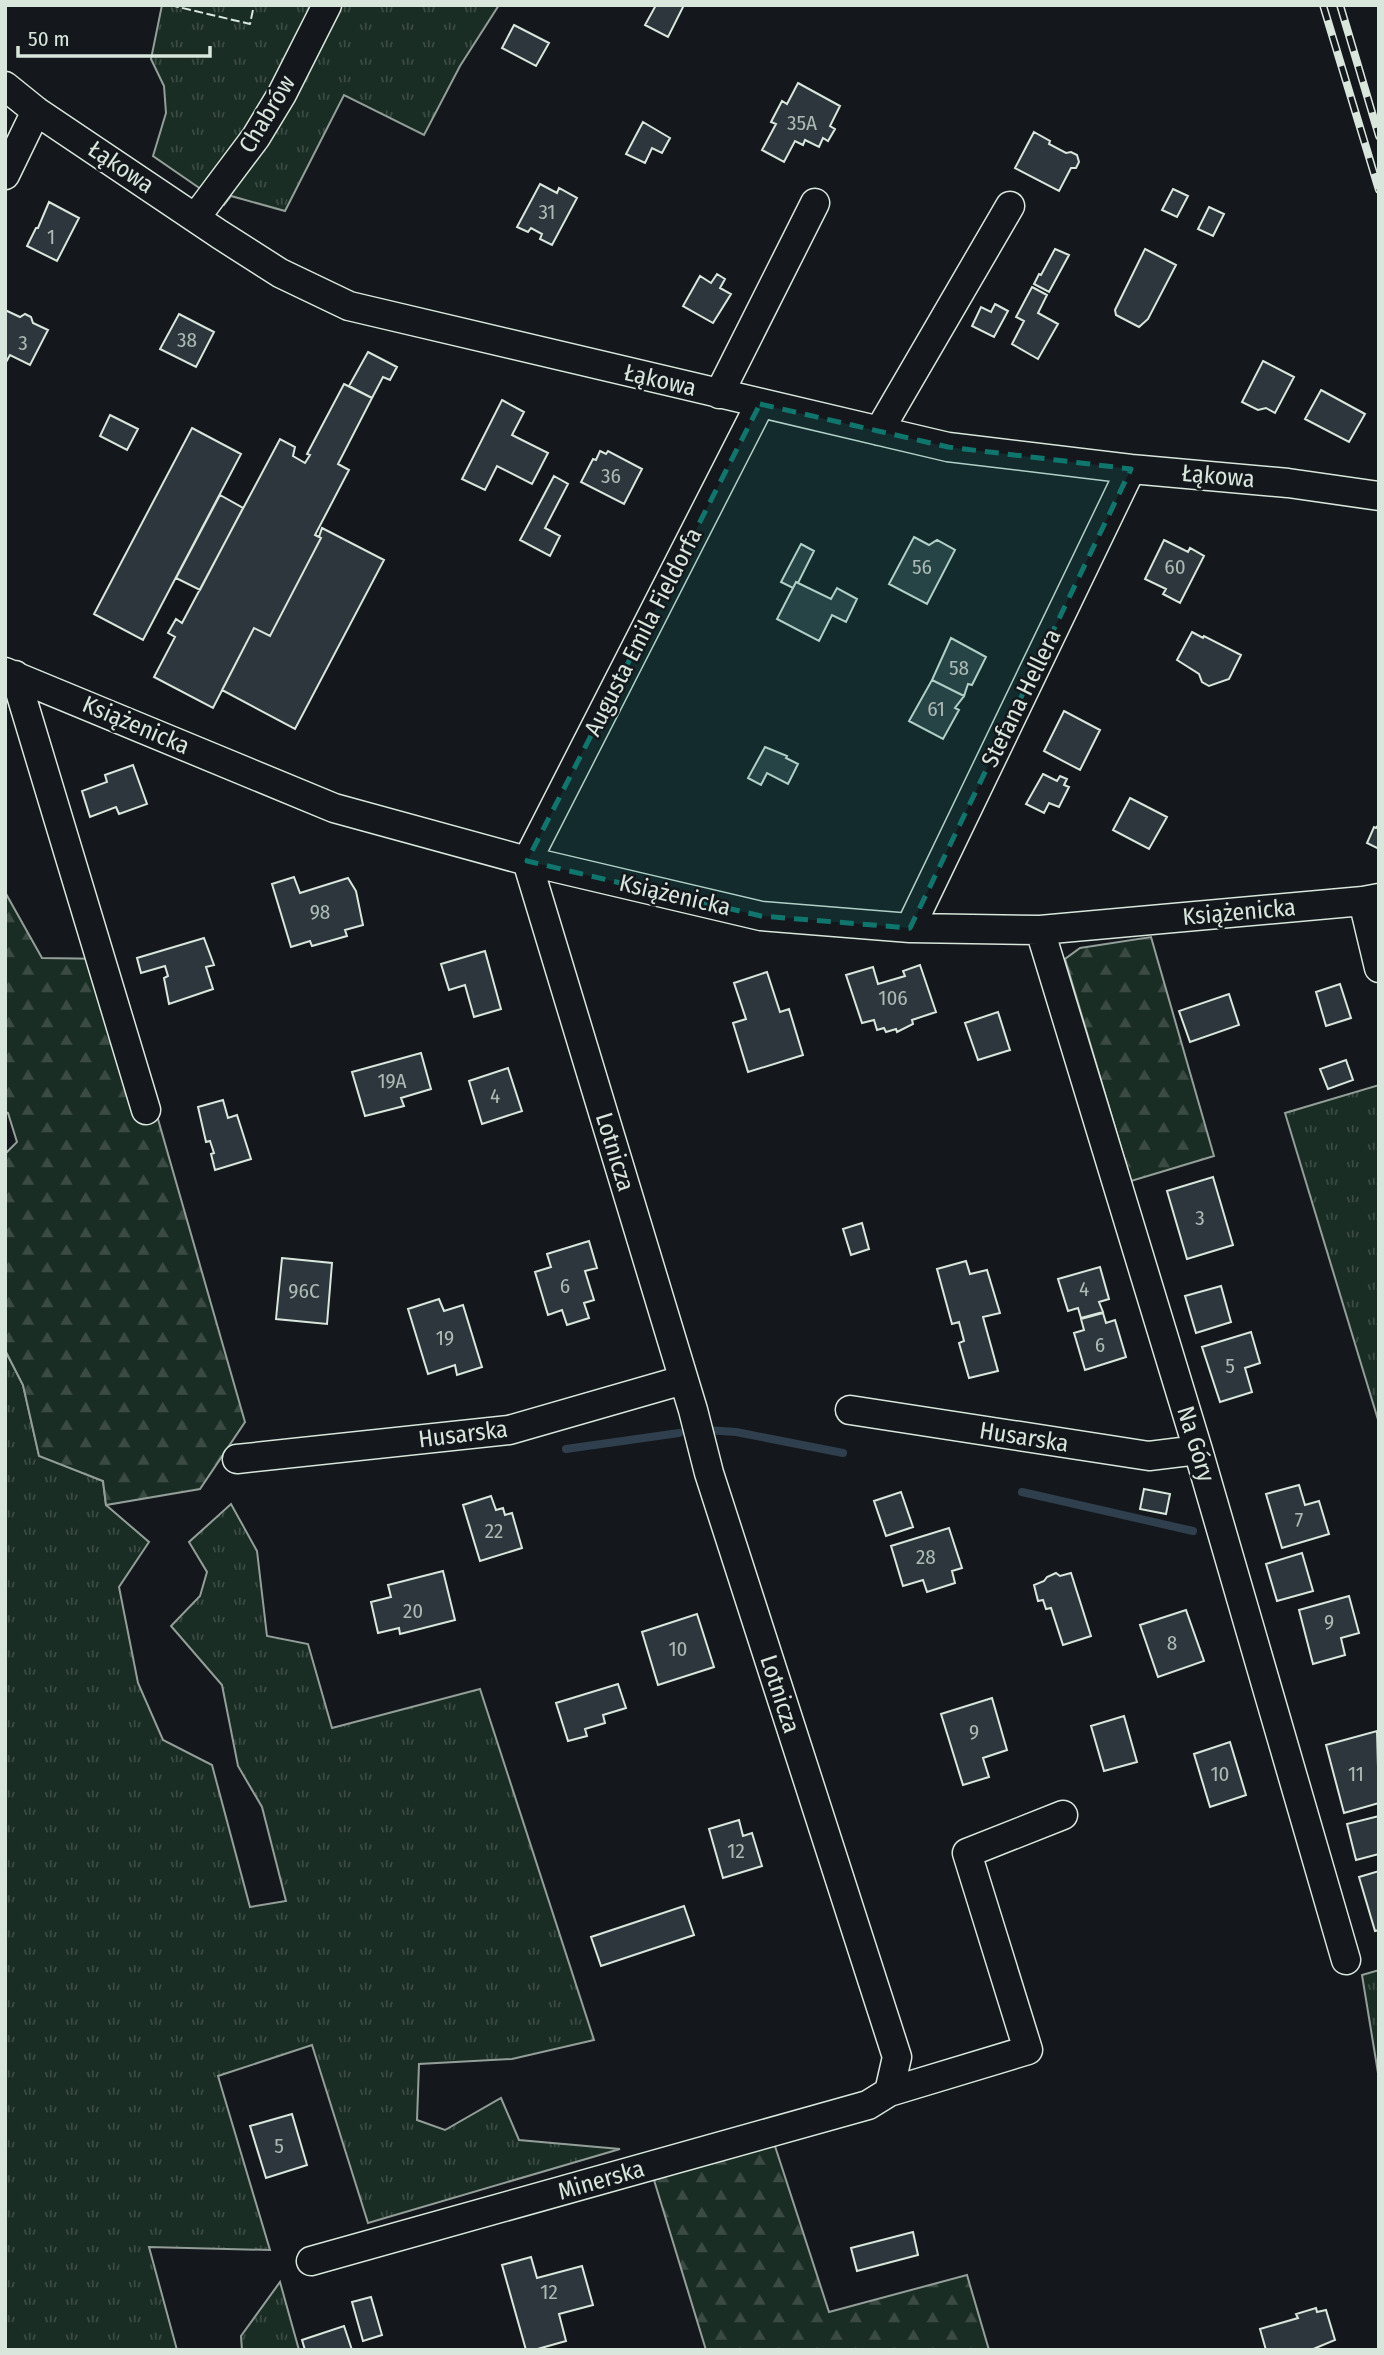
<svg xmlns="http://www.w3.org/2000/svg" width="1384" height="2355" font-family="'Fira Sans Condensed',sans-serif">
	<defs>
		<pattern id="grass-tufts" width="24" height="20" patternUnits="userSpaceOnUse" patternTransform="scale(1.75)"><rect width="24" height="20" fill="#1a2d24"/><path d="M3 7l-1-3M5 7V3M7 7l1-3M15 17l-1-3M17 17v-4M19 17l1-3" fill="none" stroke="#3b4b43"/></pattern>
		<pattern id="forest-firs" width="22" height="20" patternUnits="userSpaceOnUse" patternTransform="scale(1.75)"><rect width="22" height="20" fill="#1a2d24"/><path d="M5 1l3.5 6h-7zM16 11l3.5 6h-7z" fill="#3b4b43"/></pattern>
	</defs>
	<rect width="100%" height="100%" fill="#14181c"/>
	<path fill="url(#grass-tufts)" stroke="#939e99" stroke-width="2" d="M162,5H499L460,66L424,135L344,95L285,211L231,196L224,205L153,156L166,113L164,86L151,59Z
		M1379,1085V1423L1285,1113Z
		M5,1350L23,1385L39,1455L103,1481L106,1505L149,1542L119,1587L138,1683L163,1740L212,1765L250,1907L286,1901L262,1807L238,1766L222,1685L171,1626L200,1596L207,1572L189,1542L231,1504L257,1551L267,1636L308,1644L332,1728L480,1689L594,2040L512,2059L419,2064L417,2120L445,2130L501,2098L519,2140L620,2149L368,2223L312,2045L218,2076L270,2250L149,2247L177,2350H5Z
		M1379,1970V2079L1362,1975Z
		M280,2282L299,2350H242L241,2336Z"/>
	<path fill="url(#forest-firs)" stroke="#939e99" stroke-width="2" d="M5,892L42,958L112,959L245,1422L200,1489L106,1505L103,1481L39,1456L23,1385L5,1350V1154L17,1142L8,1113L5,1112Z
		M1151,937L1214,1156L1131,1181L1065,959L1080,948Z
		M773,2140L829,2312L967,2275L989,2350H706L654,2180Z"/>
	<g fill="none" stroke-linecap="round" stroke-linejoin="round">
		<path stroke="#2f3f4d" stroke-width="8" d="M706,1430L736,1432L843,1453
			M566,1449L679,1433
			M1022,1492L1193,1531"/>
	</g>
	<path fill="#2c363c" stroke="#d8e6dc" stroke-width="2" d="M656,5H684L668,37L645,25Z
		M514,25L549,43L536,66L502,48Z
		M798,83L840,106L830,126L835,129L828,141L823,138L819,147L805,140L803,145L795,141L784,162L762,150L776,124L771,122L782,101L787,104Z
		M643,122L670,138L662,153L652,148L645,163L626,154Z
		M1034,132L1050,141L1049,144L1066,153L1071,152L1077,155L1079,162L1076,168H1071L1059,191L1015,168Z
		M540,184L557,193L559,188L577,198L552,245L540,239L542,234L531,228L528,232L517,227Z
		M1173,189L1188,196L1177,217L1162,210Z
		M49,202L79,218L57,261L27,246L36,228H38Z
		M1209,207L1224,214L1213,236L1198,229Z
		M1055,249L1069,255L1049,292L1034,284L1039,274L1041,275Z
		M1145,249L1176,265L1148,319L1139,327L1116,315L1115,310Z
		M717,274L725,279L720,288L731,294L713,323L683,306L700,276L711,283Z
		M1032,287L1047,295L1038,313L1058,324L1038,359L1012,344L1024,321L1016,317Z
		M995,304L1008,311L994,337L972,326L981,307L991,312Z
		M5,310L20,317L25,314L31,317L33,323L48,330L30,365L10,355L5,364Z
		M179,314L214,332L196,367L160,349Z
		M368,352L397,367L390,380L383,377L372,398L349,386Z
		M1263,361L1294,377L1275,413L1266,408L1258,410L1242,402Z
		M344,384L372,398L338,464L349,470L315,535L321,538L270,636L254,628L213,708L154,677L175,637L168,633L176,619L182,623L280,439L295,447L293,456L305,463L310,455L307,454Z
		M1321,390L1365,414L1349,442L1305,419Z
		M502,400L524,412L512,435L548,453L532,484L497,466L485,490L462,479Z
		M110,415L138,429L127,450L100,436Z
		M192,428L241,454L143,640L94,614Z
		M600,451L606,454L608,451L642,469L624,504L581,482L593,459L596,460Z
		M554,476L568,484L545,528L560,536L550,556L520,540Z
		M220,495L243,508L200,590L176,578Z
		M322,528L384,560L295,729L222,690L254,628L270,636L321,538L319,537Z
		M914,537L929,545L937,540L955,550L927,604L889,584Z
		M1164,540L1188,552L1190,548L1204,556L1180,603L1163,594L1166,589L1145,579Z
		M801,544L814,551L798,583L796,582L793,588L781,582Z
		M796,582L831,599L837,588L857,599L846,622L832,615L819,641L777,619Z
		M1192,632L1203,638L1204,636L1241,655L1229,679L1209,686L1202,682L1199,674L1177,660Z
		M951,638L986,657L972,685L968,684L964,696L932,680Z
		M932,680L964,696L955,708L959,710L943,739L909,721Z
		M1064,711L1100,730L1080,770L1044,751Z
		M765,747L787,756L786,758L798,764L788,784L767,773L761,785L748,778Z
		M133,765L147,804L119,814L116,807L90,817L82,791L107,782L105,775Z
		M1043,774L1057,781L1060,776L1067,779L1064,785L1069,787L1059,807L1049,803L1044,813L1026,804Z
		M1130,798L1167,817L1149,849L1113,830Z
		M1379,824V849L1367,843L1374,827L1376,828Z
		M294,877L300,893L348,878L356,891L363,925L345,930L347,936L312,946L310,941L291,947L272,884Z
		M204,938L214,965L206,967L213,989L169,1004L164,978L168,976L165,966L141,973L137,958Z
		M485,951L501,1009L474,1017L465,985L449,990L441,964Z
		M920,965L936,1012L912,1020L913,1024L897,1032L896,1029L886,1032L884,1028L877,1030L874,1020L862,1023L846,975L873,967L878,984L905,976L903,971Z
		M767,972L780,1012L789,1009L803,1055L748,1072L733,1023L746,1019L734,983Z
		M1340,984L1351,1018L1326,1026L1316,992Z
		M1229,994L1239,1025L1190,1042L1179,1011Z
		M998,1012L1010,1050L978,1060L965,1023Z
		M421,1053L431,1089L401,1098L404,1106L365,1116L352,1072Z
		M1346,1060L1353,1080L1328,1089L1320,1069Z
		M508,1068L522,1111L482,1124L469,1081Z
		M223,1100L228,1118L237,1115L251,1159L215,1170L211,1154L214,1153L210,1141L206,1142L198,1107Z
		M1213,1177L1233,1245L1187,1259L1167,1191Z
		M862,1223L869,1249L851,1255L843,1229Z
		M589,1241L597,1268L585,1271L594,1300L584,1303L589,1318L567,1325L562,1310L548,1315L535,1272L551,1267L547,1254Z
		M282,1258L332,1263L327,1324L276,1319Z
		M966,1261L970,1274L987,1270L1000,1313L983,1317L998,1371L969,1378L959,1343L964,1341L959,1322L952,1324L937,1269Z
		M1100,1267L1109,1299L1099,1302L1103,1312L1081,1318L1078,1308L1068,1311L1058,1279Z
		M1221,1286L1231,1322L1196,1333L1185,1296Z
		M439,1299L444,1311L463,1305L482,1367L457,1375L455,1365L428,1374L408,1309Z
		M1103,1313L1106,1323L1115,1320L1126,1357L1085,1370L1074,1333L1084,1330L1081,1319Z
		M1251,1332L1260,1363L1245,1368L1252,1392L1220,1402L1202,1347Z
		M1299,1485L1305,1505L1319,1501L1329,1534L1282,1548L1266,1494Z
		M1144,1489L1170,1494L1166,1514L1140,1509Z
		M901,1492L913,1527L886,1536L874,1501Z
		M491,1496L496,1510L503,1508L505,1515L512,1513L522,1548L480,1561L463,1505Z
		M949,1528L962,1568L952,1571L955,1583L927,1592L923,1580L903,1586L891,1546Z
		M1302,1553L1313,1591L1277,1601L1266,1564Z
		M443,1571L455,1620L400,1634L399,1628L378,1633L371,1602L391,1597L388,1585Z
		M1056,1573L1060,1576L1071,1573L1091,1636L1063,1645L1051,1608L1046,1609L1043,1600L1038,1601L1034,1585L1044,1581L1047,1577Z
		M1349,1596L1359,1633L1341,1638L1345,1655L1313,1664L1299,1610Z
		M1186,1610L1204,1661L1158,1677L1140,1625Z
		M697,1614L714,1667L658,1685L642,1632Z
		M618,1684L626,1708L603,1715L605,1723L585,1729L587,1736L568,1741L556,1703Z
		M992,1698L1007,1750L983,1758L989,1777L963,1785L941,1714Z
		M1124,1716L1137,1762L1104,1771L1091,1726Z
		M1377,1731L1379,1803L1344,1813L1326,1745Z
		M1230,1742L1246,1795L1210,1807L1194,1754Z
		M1379,1816V1854L1356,1860L1347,1824Z
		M739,1820L743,1836L752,1833L762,1866L723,1878L709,1829Z
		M1379,1871V1930L1375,1931L1359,1877Z
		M684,1906L694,1935L601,1966L591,1937Z
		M292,2114L307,2165L266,2178L250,2126Z
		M913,2232L918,2255L857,2271L851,2248Z
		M531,2257L537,2278L582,2266L593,2305L559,2314L566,2341L534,2350H526L502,2265Z
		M371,2297L382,2335L363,2341L352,2302Z
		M1316,2308L1317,2312L1326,2310L1335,2340L1311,2350H1266L1260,2329L1298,2318L1296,2314Z
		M344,2326L352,2350H305L302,2340Z"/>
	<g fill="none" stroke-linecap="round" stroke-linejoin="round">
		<defs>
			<path id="minor" d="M5,86L36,111L219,234L280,273L349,306L948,447L1131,469L1288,483L1379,496
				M5,175L36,111
				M196,217L256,137L282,94L327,5
				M719,394L815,203
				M760,404L527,861L693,1410L709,1473L897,2057L889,2092
				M879,431L1010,206
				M5,672L334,808L527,861L761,916L910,928L1040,930L1363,901L1379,898
				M15,675L146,1110
				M1363,901L1379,968
				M910,928L1131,469
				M1040,930L1198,1450L1346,1960
				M850,1410L1149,1456L1198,1450
				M237,1459L509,1430L683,1380
				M311,2261L868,2105L889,2092L1028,2050L967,1853L1063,1815"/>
		</defs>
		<use href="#minor" stroke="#d8e6dc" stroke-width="31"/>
		<use href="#minor" stroke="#14181c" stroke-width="28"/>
		<defs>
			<path id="rail" d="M1323,5L1379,190
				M1340,5L1379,136"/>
		</defs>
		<use href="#rail" stroke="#d8e6dc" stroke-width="8"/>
		<use href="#rail" stroke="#14181c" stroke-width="5" stroke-dasharray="16" stroke-linecap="butt"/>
		<path stroke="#d8e6dc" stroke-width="2" stroke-dasharray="9 3.5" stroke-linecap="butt" d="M170,5L250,24L254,5"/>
	</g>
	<path fill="#0f766e" fill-opacity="0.2" stroke="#0f766e" stroke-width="5" stroke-dasharray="14 9" stroke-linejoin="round" d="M760,404L948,447L1131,469L910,928L761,916L527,861Z"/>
	<g text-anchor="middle" stroke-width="5" stroke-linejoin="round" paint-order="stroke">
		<g font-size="21" fill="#adbab4">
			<text x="802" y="130">35A</text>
			<text x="547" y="219">31</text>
			<text x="51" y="244">1</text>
			<text x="187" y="347">38</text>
			<text x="23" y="350">3</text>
			<text x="611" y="483">36</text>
			<text x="922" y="574">56</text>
			<text x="1175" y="574">60</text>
			<text x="959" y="675">58</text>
			<text x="936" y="716">61</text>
			<text x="320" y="919">98</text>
			<text x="893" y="1005">106</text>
			<text x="392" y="1088">19A</text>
			<text x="495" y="1103">4</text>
			<text x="1200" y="1225">3</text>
			<text x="565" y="1293">6</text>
			<text x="1084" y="1296">4</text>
			<text x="304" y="1298">96C</text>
			<text x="445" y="1345">19</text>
			<text x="1100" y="1352">6</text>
			<text x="1230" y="1373">5</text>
			<text x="1299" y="1527">7</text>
			<text x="494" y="1538">22</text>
			<text x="926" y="1564">28</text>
			<text x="413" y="1618">20</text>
			<text x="1329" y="1629">9</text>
			<text x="1172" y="1650">8</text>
			<text x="678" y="1656">10</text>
			<text x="974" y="1739">9</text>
			<text x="1220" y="1781">10</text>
			<text x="1356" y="1781">11</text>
			<text x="736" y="1858">12</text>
			<text x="279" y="2153">5</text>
			<text x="549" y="2299">12</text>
		</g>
		<g font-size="24" fill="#d8e6dc" stroke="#14181c">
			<text transform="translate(267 114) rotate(-59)" y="8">Chabrów</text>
			<text transform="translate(121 167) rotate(34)" y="8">Łąkowa</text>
			<text transform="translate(660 380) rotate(13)" y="8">Łąkowa</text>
			<text transform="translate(1218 476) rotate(5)" y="8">Łąkowa</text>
			<text transform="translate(643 632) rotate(-63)" y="8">Augusta Emila Fieldorfa</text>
			<text transform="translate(1021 698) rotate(-64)" y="8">Stefana Hellera</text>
			<text transform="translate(136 725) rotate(23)" y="8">Książenicka</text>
			<text transform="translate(675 895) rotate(13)" y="8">Książenicka</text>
			<text transform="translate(1239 912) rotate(-5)" y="8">Książenicka</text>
			<text transform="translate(615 1152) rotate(73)" y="8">Lotnicza</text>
			<text transform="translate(463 1434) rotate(-7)" y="8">Husarska</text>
			<text transform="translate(1024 1437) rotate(9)" y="8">Husarska</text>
			<text transform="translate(1196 1444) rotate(73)" y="8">Na Góry</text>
			<text transform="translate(780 1694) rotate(72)" y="8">Lotnicza</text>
			<text transform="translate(601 2180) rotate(-16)" y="8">Minerska</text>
		</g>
	</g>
	<rect width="1384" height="2355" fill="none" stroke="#d8e6dc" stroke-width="14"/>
	<path d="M18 46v10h192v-10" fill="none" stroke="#d8e6dc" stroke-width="3.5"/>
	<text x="28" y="46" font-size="21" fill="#d8e6dc" stroke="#14181c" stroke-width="5" paint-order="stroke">50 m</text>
</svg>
